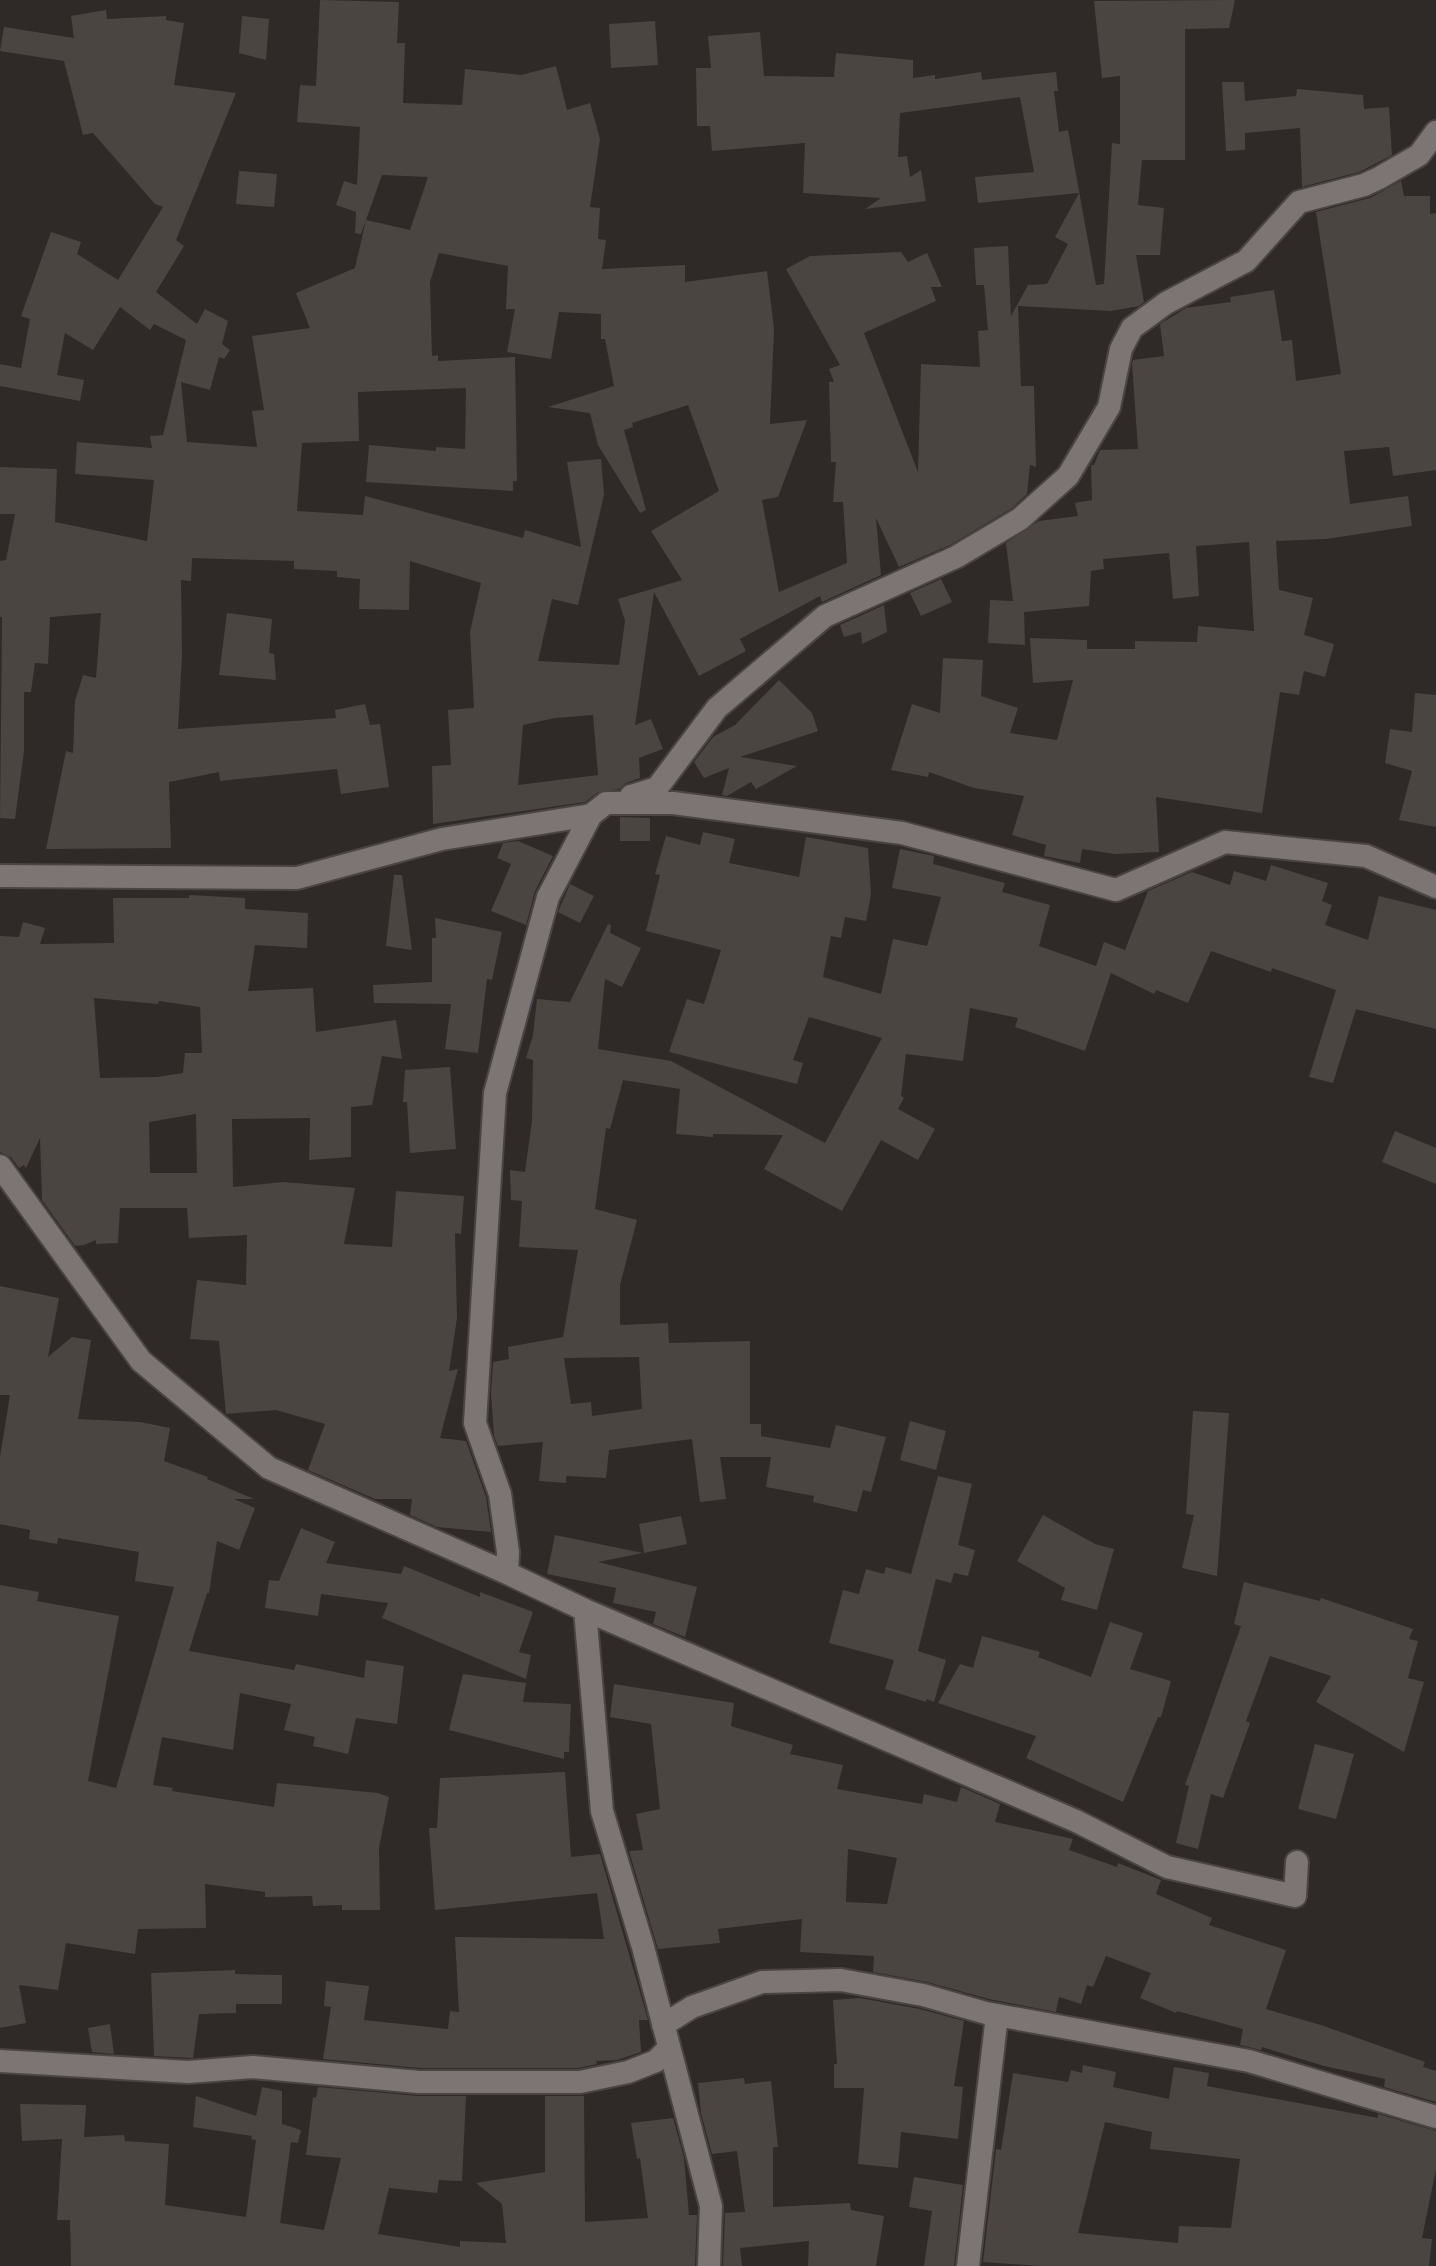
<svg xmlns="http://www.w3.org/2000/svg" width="1436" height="2266" font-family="'Nunito Sans',sans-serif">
	<rect width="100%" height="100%" fill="#2f2927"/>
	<path fill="#4b4542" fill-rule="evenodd" d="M320,0L399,2L397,43H405L403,103L462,105L465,69L521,75L556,66L567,110L590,103L600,139L590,207L600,208L598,239L606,240L602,269L685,265V282L767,271L774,329L770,424L807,420L778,497L762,500L779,592L847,563L843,502H833L836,462H831L829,382H834L829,369L840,365L786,269L810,256L901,252L908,262L927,253L942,287H931L936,301L864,333L918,472L921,364L980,367L978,331L988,330L984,285H976L974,248L1008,246L1011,316L1028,285L1047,284L1068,244L1055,237L1079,193L978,203L975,177L1034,172L1020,97L900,113L898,157L907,156L910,177L921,170L926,201L865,209L881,198L803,193L805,143L712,151L710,126H697L696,68H711L708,36L760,32L764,76L834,77L836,53L913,60V78L935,75V79L981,72L982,80L1056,72L1058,91H1054L1059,132L1068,130L1096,285L1104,284L1112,143L1120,144V76L1102,78L1094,1L1235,0L1229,28L1185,29V160H1142L1138,205L1164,208L1160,255H1136L1144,302L1139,306L1111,311L1018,306L1021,386H1034L1036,467L1030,465L1027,494L1012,508L950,545L899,567L876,518L881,575L822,602L820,596L740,639L746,651L699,676L654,592L635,725L651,719L663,749L639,758L640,778L626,783L619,789L598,792L585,802L433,824L432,766L451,765L448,710L474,708L470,632L481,583L410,561L409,610L359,609L360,579L337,577V571L294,569V561L192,558L191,581L181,580L182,655L178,729L336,718L335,710L365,704L370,725L380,724L389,787L341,794L337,769L220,781L219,772L169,782L171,848L46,849L66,751L73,753L75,701L83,675L96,678L101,613L50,617L48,664L35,663L31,692H24V751L15,819L0,818L2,617H0V561L6,560L15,514H0V467L57,469L55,522L147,541L154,480L75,474L77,442L152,448L150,436L163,435L186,340L154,324L150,330L120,307L93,350L65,333L57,375L84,380L80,401L0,386V364L21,368L30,319L21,316L51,232L81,242L77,254L118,280L163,207L155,204L93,133L83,135L64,61L0,51L4,27L74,38L71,16L106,10L107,19L166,16V20L184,23L174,85L236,93L176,240L184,246L156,292L197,324L205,309L228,321L222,344L230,350L224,359L219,357L210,390L181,382L187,442L257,447L252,411L264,410L252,336L310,328L296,293L355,268L366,220L410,230L428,177L382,175L361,234L355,233L356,212L336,205L344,181L357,185L360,127L297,122L300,85L316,86ZM439,253L508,266L506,309H515L507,352L551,359L559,312L601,314V339H605L614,386L548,407L590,413L598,445L640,513L646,510L624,430L633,427L632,423L688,405L719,491L651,531L682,580L618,599L625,621L619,665L538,661L552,599L578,605L604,495L601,459L567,462L581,547L525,530L523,538L365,496L363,515L297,511L302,443L359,441L358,392L466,388L465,449L436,447V451L369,445L366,482L513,491V481H517L515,357L438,361V355L432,356L430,282ZM593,715L598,775L518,785L523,725L555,718Z
		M242,16L269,19L266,60L239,53Z
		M655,21L658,65L611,68L609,24Z
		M1222,82H1244L1245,101L1296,96L1297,89L1363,95L1364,109L1389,107L1392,155L1359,172L1302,187L1300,128L1245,133V150L1226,151Z
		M239,171L277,174L274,207L236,204Z
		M1401,181L1404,196H1430V214L1436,213V470L1393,476L1389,447L1344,451L1350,504L1408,496L1412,526L1326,539L1276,541L1279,590L1313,598L1304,635L1334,644L1325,677L1304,671L1299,695L1280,692L1262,813L1156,797L1159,852L1115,854L1082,849L1080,863L1044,856L1046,845L1012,835L1024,796L974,788L929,772L928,777L891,770L912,704L940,713L943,658L983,660L981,696L1018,708L1010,733L1057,740L1073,680L1033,683L1030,638L1087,640V649H1135V641L1197,642L1198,626L1254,631L1249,542L1196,546L1199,596L1173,599L1169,553L1103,559L1104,569L1091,571L1089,606L1024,612L1025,645L988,643L990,600L1013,601L1006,543L1039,521L1078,516L1075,503L1092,500L1091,465H1094L1100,450L1138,449L1132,364L1133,360L1164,356L1160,324L1186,308L1231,302L1230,297L1274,290L1282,341L1292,340L1296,381L1341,374L1316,212L1370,198Z
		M941,579L952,602L921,616L910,593Z
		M884,605L887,632L862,644L861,632L844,637L840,625Z
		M227,613L272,619L269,653L274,654L276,680L219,675Z
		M779,680L812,713L818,731L740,757L797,766L756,789L751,782L727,796L722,795L729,768L704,778L694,762L713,737L735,725Z
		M1415,693L1436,695V827L1399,820L1412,771L1385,763L1390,729L1412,732Z
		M620,817L650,818V841H620Z
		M703,832L735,839L729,863L799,877L806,837L868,848L871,894L866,921L845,917L841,938L831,936L823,977L881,994L893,939L927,946L941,897L892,888L900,849L934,856L933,864L1005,883L1002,892L1050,905L1039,946L1096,966L1104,942L1125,950L1148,891L1192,872L1230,885L1234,871L1266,881L1271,865L1328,883L1322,901L1332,905L1325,925L1368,940L1379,896L1436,910V1029L1356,1009L1333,1083L1309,1077L1336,990L1272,968L1271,972L1211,951L1188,1003L1156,990L1154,994L1111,973L1085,1051L1015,1027L1018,1018L970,1008L963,1061L906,1054L901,1096L904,1098L898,1109L935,1129L918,1160L881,1140L842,1211L764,1169L783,1135L713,1134V1137L676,1134L680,1089L623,1080L610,1129L606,1128L595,1209L637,1220L620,1285V1325L668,1323L669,1343L750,1341V1424H761V1436L830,1448L836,1425L886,1437L871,1492L863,1490L857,1512L813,1502L814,1496L766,1487L771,1457H720L726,1499L700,1502L692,1439L609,1450L606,1478L566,1476V1483L539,1481L543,1442L498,1446L494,1436L491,1393L493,1362L509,1359L508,1347L563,1337L578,1250L519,1247L522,1201L511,1200L510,1170L525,1172L532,1121L533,1060L526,1058L533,1035L537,999L570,1002L608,924L611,925L610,933L641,948L622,987L605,979L598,1049L671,1061L825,1143L882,1038L809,1017L793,1060L803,1063L797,1084L669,1052L687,999L704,1004L721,950L646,931L660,875L655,874L666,836L700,845ZM639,1357L642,1409L592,1416L591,1402L571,1404L564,1358Z
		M518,841L553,856L535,891L526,925L491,911L511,864L497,858L503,843Z
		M394,875H402L412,950L386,946Z
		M570,884L594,896L580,923L558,912Z
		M189,895L245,898V909L308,913L307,948L255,945L248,991L313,988L316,1032L396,1020L402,1059L382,1056L372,1105L351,1107V1157L309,1160L310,1118L232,1119L233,1187L283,1182L355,1188L344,1244L392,1247L396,1191L464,1196L461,1234L455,1233L457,1318L449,1371L458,1369L440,1438L466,1441L486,1497L491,1532L437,1527L410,1515L412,1499H375L308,1470L325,1424L276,1410L226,1414L219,1341L190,1339L197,1280L246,1285L247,1235L189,1238L187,1208H120L118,1243L96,1244V1240L84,1245L75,1246L42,1200L40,1138L26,1168L24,1165L19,1168L11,1157L0,1152V936L19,937L23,922L45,928L40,944L114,943L113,898H189ZM94,998L158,1004L159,1001L200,1007L202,1053H185L183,1073L157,1077L100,1078ZM196,1114L197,1173H150L149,1122Z
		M435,918L502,932L492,980L487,979L478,1053L445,1049L451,1004L374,1003L373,985L432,982V938H436Z
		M450,1067L456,1149L410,1153L407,1102H403L405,1070Z
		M1395,1131L1436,1148V1184L1382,1162Z
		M0,1286L59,1298L48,1357L72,1337L91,1340L78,1419L140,1422L170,1428L164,1461L208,1477L207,1479L254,1499H234L255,1508L239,1550L217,1541L209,1593H207L189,1651L294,1670L296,1664L364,1678L366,1660L404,1666L397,1724L356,1718L348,1754L313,1746L315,1737L284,1730L291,1704L240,1693L233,1750L162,1737L153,1785L173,1788L172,1791L274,1807L277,1783L378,1793L389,1797L379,1848L380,1910H342V1905L313,1906L312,1896L265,1897V1892L205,1884L206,1928L138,1929L135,1954L66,1943L58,1990L19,1985L26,2023L0,2028V1585L39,1592L37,1601L119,1616L88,1781L116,1788L174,1587L135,1581L139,1552L58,1538L57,1544L29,1539L30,1530L0,1524V1457L10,1395H0Z
		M1193,1411L1229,1413L1217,1576L1182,1568L1194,1515L1186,1514Z
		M910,1421L946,1431L936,1470L900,1460Z
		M938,1476L972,1484L958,1545L975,1550L968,1576L954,1573L951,1583L936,1579L918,1651L946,1660L934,1702L927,1699L926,1702L885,1689L894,1660L829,1643L843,1590L859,1594L866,1569L884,1574L886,1567L911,1574Z
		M1043,1515L1095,1544L1114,1549L1097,1610L1061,1600L1065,1588L1017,1561Z
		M681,1516L687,1544L644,1553L639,1524Z
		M301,1528L335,1542L326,1563L401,1574L404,1566L480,1597V1592L533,1612L519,1652L531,1655L526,1679L382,1618L388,1603L321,1594L318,1616L265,1608L269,1580L279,1581Z
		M555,1535L643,1553L598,1562L697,1587L685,1637L653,1624L656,1612L613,1603L616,1588L547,1574Z
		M1244,1582L1320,1601L1321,1598L1413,1629L1409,1639L1418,1641L1408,1678L1424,1682L1404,1752L1316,1702L1331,1676L1270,1656L1246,1721L1250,1723L1223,1798L1211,1794L1198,1849L1176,1843L1189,1786L1185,1785L1241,1626L1234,1624Z
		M1110,1622L1143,1633L1130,1669L1171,1681L1161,1717H1158L1123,1802L1026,1758L1036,1736L938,1703L960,1664L973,1668L982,1636L1040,1652L1038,1657L1091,1677Z
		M463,1674L526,1683L523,1702L571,1704L569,1752H564V1759L449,1730Z
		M614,1684L734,1703L731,1726L793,1745L790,1754L843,1765L837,1789L922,1804L924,1794L957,1802L961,1787L1000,1804L995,1822L1073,1839L1069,1850L1117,1867L1118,1863L1161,1880L1156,1894L1212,1918L1209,1925L1286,1950L1266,2009L1321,2025L1425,2062L1423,2067L1436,2071V2102L1384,2087L1385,2079L1324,2066L1262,2047L1261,2050L1240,2045L1243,2029L1177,2011L1176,2013L1140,1998L1151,1973L1106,1956L1093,1987L1087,1985L1081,2004L1059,1997L1056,2012L989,1999L927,1982L873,1972L874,1956L800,1952L802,1919L718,1929L720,1943L658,1949L629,1851L643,1850L636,1814L660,1809L651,1724L610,1717ZM848,1849L897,1858L887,1904L846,1902Z
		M1315,1744L1354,1754L1336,1819L1298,1809Z
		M565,1772L571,1857L600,1854L648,2020H639L641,2052L617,2060L596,2061L597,2064L579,2068H420L323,2059L331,2007L324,2006L326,1981L369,1986L364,2020L448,2029L450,2011L459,2012L455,1937L604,1939L597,1893L435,1910L429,1828H437L440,1778Z
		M235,1970V1974L282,1975V2004H236V2013L199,2014L193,2058L154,2056L151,1973Z
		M860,1998L920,2009L964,2021L954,2086L963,2087L958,2139L901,2132L898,2168L858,2164L864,2088H834V2064H837L833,2000Z
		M110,2024L114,2054L92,2052L88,2028Z
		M1083,2065L1116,2072L1113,2087L1169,2099L1174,2067L1209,2073L1207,2086L1378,2118V2114L1436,2131V2169L1422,2238L1432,2239L1429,2266H1041L983,2262L996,2149L1001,2150L1013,2073L1068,2082L1071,2070L1082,2073ZM1105,2122L1152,2132L1150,2149L1240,2159L1231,2228L1179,2226L1178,2243L1078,2233Z
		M744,2078L745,2084L771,2081L778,2147H773V2207L850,2203L851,2210L884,2216L876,2266H808L809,2241L740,2248L742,2266H723L725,2213L745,2212L737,2151L712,2154L701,2113L698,2083Z
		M262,2087L282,2091V2124L301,2130L298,2143L291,2142L280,2223L324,2230L341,2158L306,2155L313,2097L316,2098L318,2087L418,2096H466L462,2181L439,2180L437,2193L389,2188L378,2234L460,2247V2241L506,2243L502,2204L476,2183L545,2172V2096H584L585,2222L648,2218L640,2158L637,2159L631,2123L673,2118L684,2158L689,2215H697L695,2266H71L70,2220H57L62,2139L22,2141L20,2104L86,2105L84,2137L124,2135L125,2141L169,2144L165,2205L246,2217L256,2140L251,2139L252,2136L193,2127L196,2096L256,2116Z
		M914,2177L963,2185L954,2266H924L932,2211L909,2207Z"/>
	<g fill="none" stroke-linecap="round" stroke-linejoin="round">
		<defs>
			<path id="minor" d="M631,796L657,788L717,708L825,616L956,557L1020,519L1068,476L1109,407L1121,349L1132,328L1166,303L1246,261L1299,202L1364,185L1379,178L1419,155L1436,132
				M0,876L297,878L442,839L591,815L606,803H673L902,833L1116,890L1225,842L1366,856L1436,887
				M0,1166L141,1361L269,1468L507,1573L585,1610L1076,1821L1167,1867L1295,1896L1297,1862
				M507,1573L508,1552L500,1494L475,1423L495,1093L548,897L591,815
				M585,1610L602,1811L643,1947L711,2206L709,2266
				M663,2025L692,2007L762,1982L841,1980L923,1995L986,2013L1249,2061L1436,2117
				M0,2061L188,2072L253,2067L419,2082H580L628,2072L656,2061L669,2048
				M968,2266L997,2015"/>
		</defs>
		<use href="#minor" stroke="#4a4544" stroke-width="26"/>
		<use href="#minor" stroke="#7d7573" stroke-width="22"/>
	</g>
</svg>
